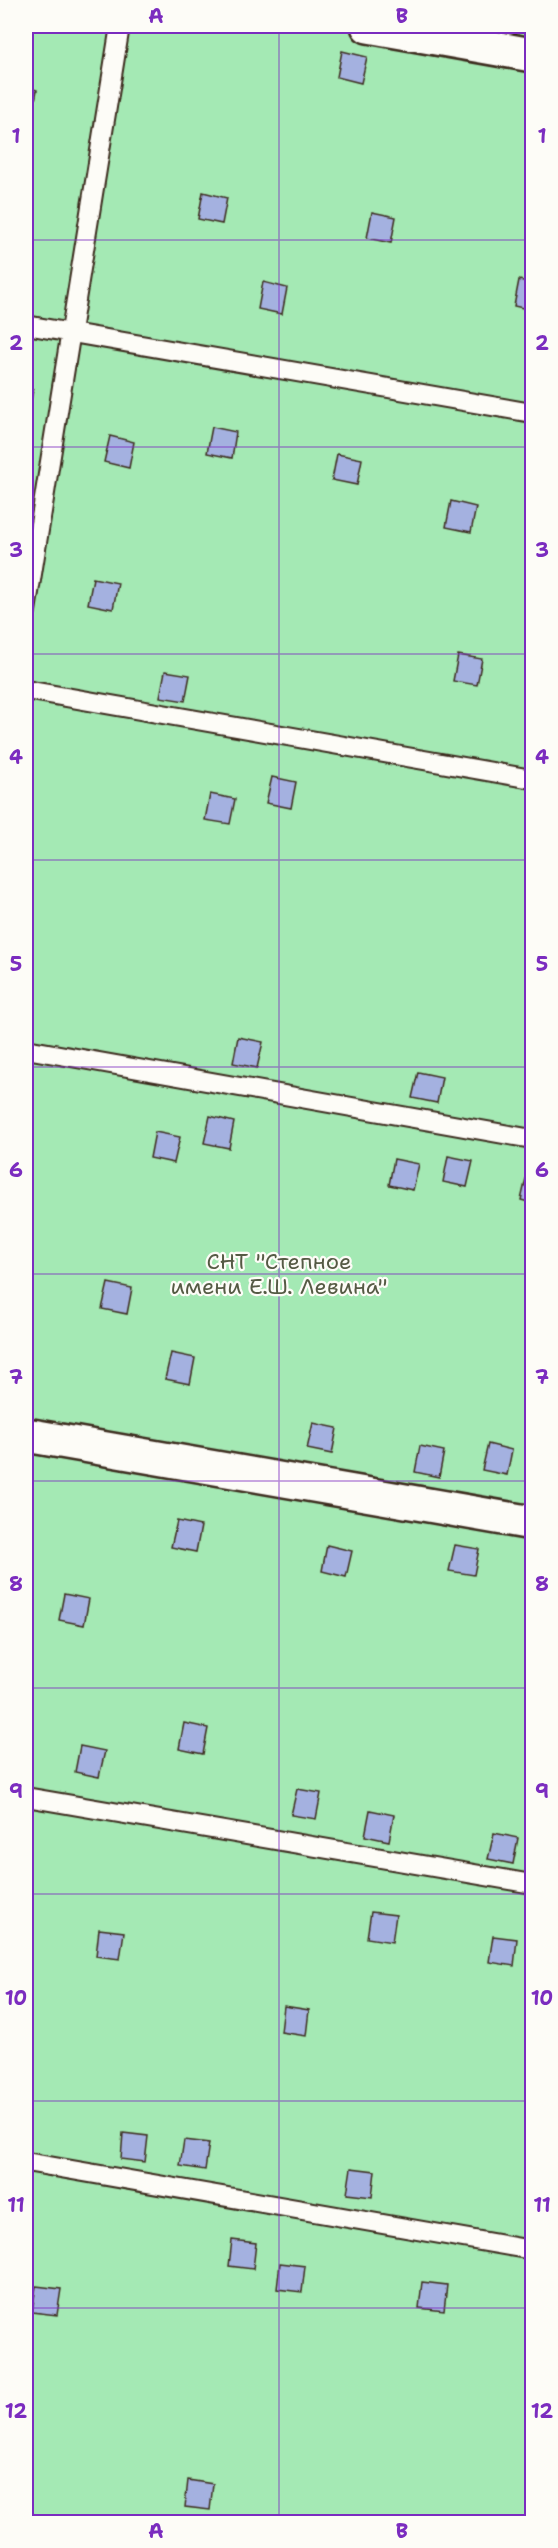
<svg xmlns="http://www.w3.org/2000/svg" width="558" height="2548" font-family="'Shantell Sans',sans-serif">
	<rect width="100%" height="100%" fill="#fdfcf7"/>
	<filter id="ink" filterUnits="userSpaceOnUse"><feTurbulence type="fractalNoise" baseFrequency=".0167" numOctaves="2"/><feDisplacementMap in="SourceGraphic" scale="12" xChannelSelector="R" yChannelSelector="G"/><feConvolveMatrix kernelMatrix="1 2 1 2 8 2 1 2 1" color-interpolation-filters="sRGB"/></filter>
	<g filter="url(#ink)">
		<path fill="#a4e9b4" stroke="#708a69" stroke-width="1.5" d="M26,26H532V2522H26Z"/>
		<path fill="#a4b1e0" stroke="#3b2a1e" stroke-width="1.5" d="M342,51L367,57L361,83L337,77Z
			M26,87L37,90L32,116L26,115Z
			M203,192L227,198L222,224L198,219Z
			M372,212L396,217L391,243L367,238Z
			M519,280L532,283V310L514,306Z
			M263,282L287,288L282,314L258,309Z
			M26,388L33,390L28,416L26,415Z
			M212,427L236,432L232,458L207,453Z
			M110,436L134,442L129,468L104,462Z
			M337,454L362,459L357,485L332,480Z
			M451,501L476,507L471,532L446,527Z
			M93,578L118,583L113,609L88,604Z
			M458,655L482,659L477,685L453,681Z
			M165,671L190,675L185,701L160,697Z
			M272,777L296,782L291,808L266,803Z
			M210,794L235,799L230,824L205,820Z
			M238,1037L263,1042L257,1068L233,1063Z
			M418,1072L442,1077L437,1103L412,1098Z
			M210,1116L234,1122L229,1148L204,1143Z
			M155,1132L180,1137L174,1163L150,1158Z
			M448,1156L473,1161L467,1187L443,1182Z
			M394,1159L419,1164L413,1190L389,1185Z
			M527,1174L532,1176V1203L521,1200Z
			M108,1283L132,1288L127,1314L102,1309Z
			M171,1353L195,1358L190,1384L165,1379Z
			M313,1423L337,1428L332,1454L307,1449Z
			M488,1444L512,1450L507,1475L482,1470Z
			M420,1446L444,1451L439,1477L415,1472Z
			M177,1521L201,1526L196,1552L171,1547Z
			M327,1545L352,1551L346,1577L322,1571Z
			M455,1545L479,1549L474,1575L449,1571Z
			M64,1594L89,1599L84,1625L59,1620Z
			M184,1723L208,1728L203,1754L179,1749Z
			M80,1746L105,1751L99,1777L75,1772Z
			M297,1789L321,1793L316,1819L291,1815Z
			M370,1810L394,1815L389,1841L365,1836Z
			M494,1833L518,1838L513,1864L488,1859Z
			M371,1912L396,1915L392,1942L367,1938Z
			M99,1929L124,1932L120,1959L96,1956Z
			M493,1936L517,1939L514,1966L489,1962Z
			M284,2006L309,2010L306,2036L281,2032Z
			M123,2133L148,2136L145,2162L121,2159Z
			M184,2140L209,2143L205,2170L180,2166Z
			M351,2168L375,2171L372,2197L347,2194Z
			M232,2240L256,2243L253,2269L229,2266Z
			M280,2263L305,2266L302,2292L277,2289Z
			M422,2282L447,2285L444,2311L419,2308Z
			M36,2286L61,2289L57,2315L32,2312Z
			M188,2480L213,2484L210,2510L185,2507Z"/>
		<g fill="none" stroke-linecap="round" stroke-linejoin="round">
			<defs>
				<path id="service" d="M26,325L532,413
					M26,611L120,26
					M26,690L532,779
					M26,1049L532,1139
					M26,1797L532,1884
					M26,2162L532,2250
					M26,2522H27"/>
				<path id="minor" d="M368,26L532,55
					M26,1435L532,1523"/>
			</defs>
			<use href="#service" stroke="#3b2a1e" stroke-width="22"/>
			<use href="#minor" stroke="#3b2a1e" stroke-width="38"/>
			<use href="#service" stroke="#fdfcf7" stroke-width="18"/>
			<use href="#minor" stroke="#fdfcf7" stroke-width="33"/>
		</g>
	</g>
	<path fill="none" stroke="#7b2cbf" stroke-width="1.5" stroke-opacity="0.55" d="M279,26V2522M26,240H532M26,447H532M26,654H532M26,860H532M26,1067H532M26,1274H532M26,1481H532M26,1688H532M26,1894H532M26,2101H532M26,2308H532"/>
	<g text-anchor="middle" stroke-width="4.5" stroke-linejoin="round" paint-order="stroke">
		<g font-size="22" fill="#555a44" stroke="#fdfcf7">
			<text x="279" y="1269">СНТ "Степное<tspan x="279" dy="25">имени Е.Ш. Левина"</tspan></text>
		</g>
	</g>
	<rect width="558" height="2548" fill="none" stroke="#fdfcf7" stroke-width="66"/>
	<rect x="33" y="33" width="492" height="2482" fill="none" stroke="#7b2cbf" stroke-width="2"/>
	<g font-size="20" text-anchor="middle" font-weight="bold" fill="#7b2cbf">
		<text x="156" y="23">A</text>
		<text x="402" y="23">B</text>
		<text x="16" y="143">1</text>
		<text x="542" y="143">1</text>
		<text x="16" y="350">2</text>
		<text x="542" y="350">2</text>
		<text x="16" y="557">3</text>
		<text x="542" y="557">3</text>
		<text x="16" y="764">4</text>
		<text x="542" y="764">4</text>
		<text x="16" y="971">5</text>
		<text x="542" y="971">5</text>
		<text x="16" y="1177">6</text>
		<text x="542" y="1177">6</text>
		<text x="16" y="1384">7</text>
		<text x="542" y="1384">7</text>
		<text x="16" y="1591">8</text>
		<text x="542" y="1591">8</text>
		<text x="16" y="1798">9</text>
		<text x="542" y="1798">9</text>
		<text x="16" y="2005">10</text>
		<text x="542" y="2005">10</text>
		<text x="16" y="2212">11</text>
		<text x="542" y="2212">11</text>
		<text x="16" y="2418">12</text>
		<text x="542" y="2418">12</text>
		<text x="156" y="2538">A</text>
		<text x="402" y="2538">B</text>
	</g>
</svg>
